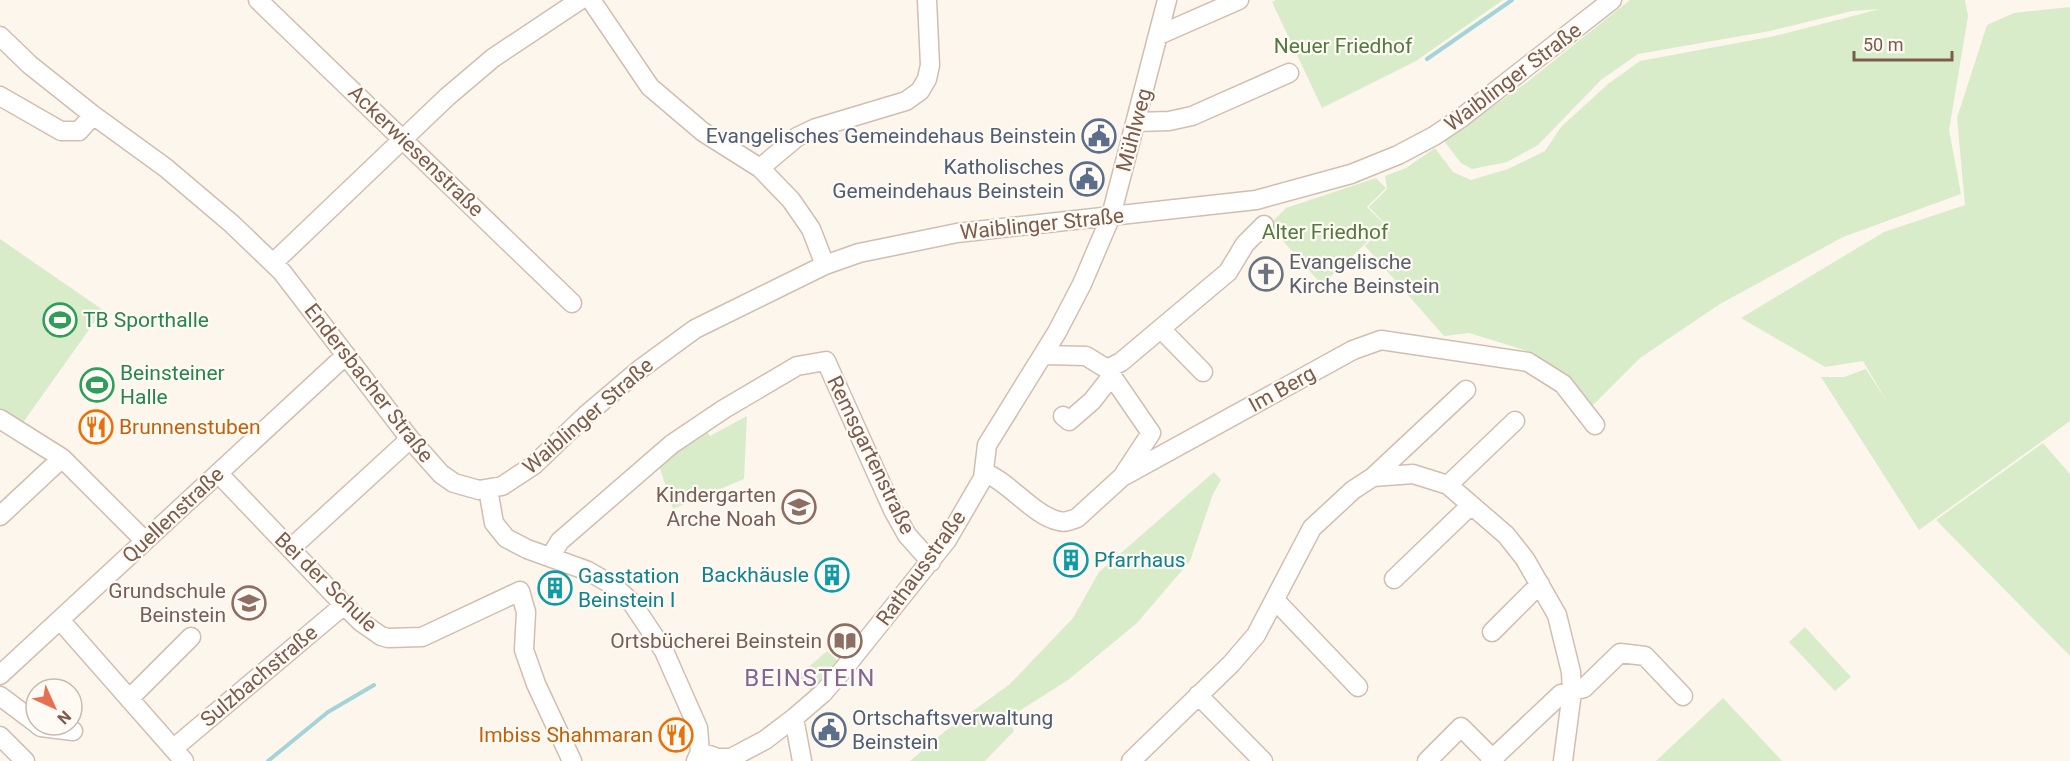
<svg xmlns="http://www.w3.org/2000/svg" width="2070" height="761" font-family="Roboto,sans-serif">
	<rect width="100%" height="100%" fill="#fdf6ec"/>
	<path fill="#d8ecc9" d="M1276,0H1503L1416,61L1322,108L1272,2Z
		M1630,0H1965L1968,16L1949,130L1961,194L1843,237L1720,304L1640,358L1590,408L1574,383L1534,353L1469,333L1444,336L1365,246L1386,225L1369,207L1387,189L1385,176L1406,168L1435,148L1453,172L1471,180L1508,169L1545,151L1561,127L1608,84L1640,61L1775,36L1880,9L1852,11L1770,31L1638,54L1601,80L1538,145L1507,162L1472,169L1461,163L1444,141L1526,83Z
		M2070,7V421L1919,530L1821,377H1844L1866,369L1889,405L1863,361L1825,367L1741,318L1884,232L1965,205L1957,118L1987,25L2014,13Z
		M1376,178L1386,188L1367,207L1385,225L1322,285L1269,225L1286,208Z
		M0,239L103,310L22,424L0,410Z
		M747,416L744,479L673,509L658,462L705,428L710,436Z
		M2043,443L2070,474V656L1936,520Z
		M1214,472L1221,480L1213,494L1190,561L1137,623L1068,680L1008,718L1014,731L985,761H910L944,732L1010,684L1073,618L1099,572Z
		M1805,627L1851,677L1835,691L1789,642Z
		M827,651L840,663L814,694L797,677Z
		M1723,698L1782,761H1656Z"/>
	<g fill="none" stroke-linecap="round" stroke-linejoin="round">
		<path stroke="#a5d3da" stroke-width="4" d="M1427,59L1512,0
			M268,761L328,712L374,685"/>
		<defs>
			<path id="minor" d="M258,0L572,303
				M591,0L650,87L703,132L760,168L791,200L811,229L825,265
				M1159,35L1239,0
				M0,36L30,65L93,115L166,168L232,224L282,272L410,439L441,474L454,483L479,490L502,486L534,465L586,415L639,370L695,329L825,265L859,253L957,233L1256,200L1351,174L1398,155L1434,136L1461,118L1612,0
				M0,96L61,131H79L93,115
				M1137,122L1169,121L1192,116L1289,73
				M760,168L797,137L816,128L906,101L920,91L927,79L930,65L927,0
				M273,263L447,97L493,58L580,0
				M1161,329L1203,372
				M1044,355L1086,356L1107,369L1121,362L1228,272L1245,244L1264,225
				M1107,369L1151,433L1124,474
				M1063,416L1069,421L1092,401L1111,377
				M0,419L62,458L145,541
				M984,472C1009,482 1034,516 1059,521C1065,523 1071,520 1077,518L1122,477L1353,350L1381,340L1528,362L1563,384L1595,425
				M218,473L344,605L361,622L381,636L388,638L422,637L520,591L526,612L524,650L536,684L572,761
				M1373,477L1466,390
				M1448,485L1515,421
				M488,489L494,523L506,538L527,549L588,571L614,586L632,603L664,651L698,728L700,752L696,761
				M0,516L62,458
				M290,549L410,439
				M554,558L555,549L560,541L672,444L724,409L797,366L826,361L893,510L907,535L931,562
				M1394,579L1471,505
				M1275,600L1358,687
				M60,620L184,761
				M1492,632L1540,584
				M0,675L346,355
				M1198,695L1263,761
				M0,696L36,723
				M129,699L191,637
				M794,718L802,761
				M38,725L41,727L73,731
				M0,736L25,761
				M174,748L344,605
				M700,752L718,758H731L765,740L794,718L823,693L842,671L947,540L983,478L987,445L1057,332L1082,284L1111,216L1167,0
				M1131,761L1231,664L1256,635L1312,528L1353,490L1373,477L1413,474L1448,485L1506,535L1525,559L1557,615L1571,672L1572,692L1563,761
				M1427,761L1461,727L1495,761
				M1490,761L1561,694L1584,688L1620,653L1645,656L1683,696"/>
		</defs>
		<use href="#minor" stroke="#d1beb0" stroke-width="21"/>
		<use href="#minor" stroke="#fff" stroke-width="18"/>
	</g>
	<defs>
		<symbol id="civic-ring" viewBox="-11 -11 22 22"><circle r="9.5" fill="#fffaf3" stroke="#5c6f8a" stroke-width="1.5"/><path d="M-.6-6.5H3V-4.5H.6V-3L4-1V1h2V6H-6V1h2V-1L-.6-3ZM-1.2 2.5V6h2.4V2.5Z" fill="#5c6f8a"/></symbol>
		<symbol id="church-ring" viewBox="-11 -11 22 22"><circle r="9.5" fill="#fffaf3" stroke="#6b7280" stroke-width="1.5"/><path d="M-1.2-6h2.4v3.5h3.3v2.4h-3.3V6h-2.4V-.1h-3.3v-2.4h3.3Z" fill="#6b7280"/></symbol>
		<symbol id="stadium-ring" viewBox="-11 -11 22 22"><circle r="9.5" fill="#fffaf3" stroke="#2e9e5b" stroke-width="1.5"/><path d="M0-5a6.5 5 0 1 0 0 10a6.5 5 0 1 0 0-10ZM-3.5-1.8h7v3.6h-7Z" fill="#2e9e5b"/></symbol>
		<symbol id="restaurant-ring" viewBox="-11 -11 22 22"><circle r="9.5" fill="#fffaf3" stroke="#e8710a" stroke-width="1.5"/><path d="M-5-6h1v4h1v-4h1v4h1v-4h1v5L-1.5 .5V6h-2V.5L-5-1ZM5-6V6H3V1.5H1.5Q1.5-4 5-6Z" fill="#e8710a"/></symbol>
		<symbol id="school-ring" viewBox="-11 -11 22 22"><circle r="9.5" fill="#fffaf3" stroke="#8d6e63" stroke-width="1.5"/><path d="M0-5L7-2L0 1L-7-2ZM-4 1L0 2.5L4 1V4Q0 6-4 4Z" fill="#8d6e63"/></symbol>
		<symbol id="building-ring" viewBox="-11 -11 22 22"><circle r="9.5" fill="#fffaf3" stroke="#0f9aa8" stroke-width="1.5"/><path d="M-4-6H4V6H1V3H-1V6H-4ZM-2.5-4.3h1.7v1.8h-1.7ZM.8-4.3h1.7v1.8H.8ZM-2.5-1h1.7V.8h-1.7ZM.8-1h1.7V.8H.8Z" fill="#0f9aa8"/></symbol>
		<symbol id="library-ring" viewBox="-11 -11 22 22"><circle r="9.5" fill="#fffaf3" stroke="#8d6e63" stroke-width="1.5"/><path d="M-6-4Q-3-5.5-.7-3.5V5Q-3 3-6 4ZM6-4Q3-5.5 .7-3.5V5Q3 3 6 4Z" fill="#8d6e63"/></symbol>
	</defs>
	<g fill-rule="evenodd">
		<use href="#civic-ring" x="1080" y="117" width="38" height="38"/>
		<use href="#civic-ring" x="1068" y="160" width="38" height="38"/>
		<use href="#church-ring" x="1247" y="255" width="38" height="38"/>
		<use href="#stadium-ring" x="41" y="301" width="38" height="38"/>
		<use href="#stadium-ring" x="78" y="366" width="38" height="38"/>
		<use href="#restaurant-ring" x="77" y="408" width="38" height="38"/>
		<use href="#school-ring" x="780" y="488" width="38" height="38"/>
		<use href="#building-ring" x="1052" y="541" width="38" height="38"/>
		<use href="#building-ring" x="813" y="556" width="38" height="38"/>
		<use href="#building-ring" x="536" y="569" width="38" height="38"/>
		<use href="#school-ring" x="230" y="584" width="38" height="38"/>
		<use href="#library-ring" x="826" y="622" width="38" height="38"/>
		<use href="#civic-ring" x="810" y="711" width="38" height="38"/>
		<use href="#restaurant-ring" x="657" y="716" width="38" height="38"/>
	</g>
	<g text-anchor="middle" stroke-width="4.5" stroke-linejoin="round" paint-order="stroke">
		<g font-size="21" fill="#537a41" stroke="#fffaf3">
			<text x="1343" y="53">Neuer Friedhof</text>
			<text x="1325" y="239">Alter Friedhof</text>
		</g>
		<g font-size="21" fill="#7a5c4d" stroke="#fffaf3">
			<text transform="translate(1513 77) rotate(-37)" y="7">Waiblinger Straße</text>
			<text transform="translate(1134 130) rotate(-75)" y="7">Mühlweg</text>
			<text transform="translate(416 151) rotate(44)" y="7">Ackerwiesenstraße</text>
			<text transform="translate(1042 224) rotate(-6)" y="7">Waiblinger Straße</text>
			<text transform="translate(369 383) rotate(52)" y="7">Endersbacher Straße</text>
			<text transform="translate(1282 389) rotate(-29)" y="7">Im Berg</text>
			<text transform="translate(588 416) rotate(-41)" y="7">Waiblinger Straße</text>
			<text transform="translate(871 455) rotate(64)" y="7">Remsgartenstraße</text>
			<text transform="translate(173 515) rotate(-43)" y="7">Quellenstraße</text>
			<text transform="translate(921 568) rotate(-54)" y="7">Rathausstraße</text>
			<text transform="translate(326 582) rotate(44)" y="7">Bei der Schule</text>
			<text transform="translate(259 676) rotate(-40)" y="7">Sulzbachstraße</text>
		</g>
		<g font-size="21" fill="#4e5e75" stroke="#fffaf3" text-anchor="end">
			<text x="1076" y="143">Evangelisches Gemeindehaus Beinstein</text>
			<text x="1064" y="174">Katholisches<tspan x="1064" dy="24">Gemeindehaus Beinstein</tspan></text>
			<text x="852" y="725" text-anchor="start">Ortschaftsverwaltung<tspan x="852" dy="24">Beinstein</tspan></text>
		</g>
		<g font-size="21" fill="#5b616d" stroke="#fffaf3" text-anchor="start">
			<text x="1289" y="269">Evangelische<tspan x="1289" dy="24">Kirche Beinstein</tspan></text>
		</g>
		<g font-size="21" fill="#27864d" stroke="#fffaf3" text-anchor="start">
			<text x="83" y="327">TB Sporthalle</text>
			<text x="120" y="380">Beinsteiner<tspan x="120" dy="24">Halle</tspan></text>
		</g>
		<g font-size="21" fill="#c56008" stroke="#fffaf3" text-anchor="start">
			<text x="119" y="434">Brunnenstuben</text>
			<text x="653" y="742" text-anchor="end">Imbiss Shahmaran</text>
		</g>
		<g font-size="21" fill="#785e54" stroke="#fffaf3" text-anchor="end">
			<text x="776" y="502">Kindergarten<tspan x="776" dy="24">Arche Noah</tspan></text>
			<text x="226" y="598">Grundschule<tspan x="226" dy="24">Beinstein</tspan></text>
			<text x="822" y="648">Ortsbücherei Beinstein</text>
		</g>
		<g font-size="21" fill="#0d838f" stroke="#fffaf3" text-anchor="start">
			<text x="1094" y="567">Pfarrhaus</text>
			<text x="809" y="582" text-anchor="end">Backhäusle</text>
			<text x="578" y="583">Gasstation<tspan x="578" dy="24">Beinstein I</tspan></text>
		</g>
		<g font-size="24" letter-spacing="1.5" fill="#846695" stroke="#fffaf3">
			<text x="810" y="686">BEINSTEIN</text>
		</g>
	</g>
	<g transform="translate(54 707) rotate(135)"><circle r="28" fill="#fffaf3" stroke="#cabbb1" stroke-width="1.5"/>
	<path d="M0-4.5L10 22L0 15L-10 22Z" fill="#e76f51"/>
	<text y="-9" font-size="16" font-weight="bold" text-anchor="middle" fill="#7a5c4d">N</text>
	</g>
	<path d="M1854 51v9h98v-9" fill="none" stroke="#7a5c4d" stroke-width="3"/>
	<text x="1863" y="51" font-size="18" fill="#7a5c4d" stroke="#fffaf3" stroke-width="4.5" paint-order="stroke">50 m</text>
</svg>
